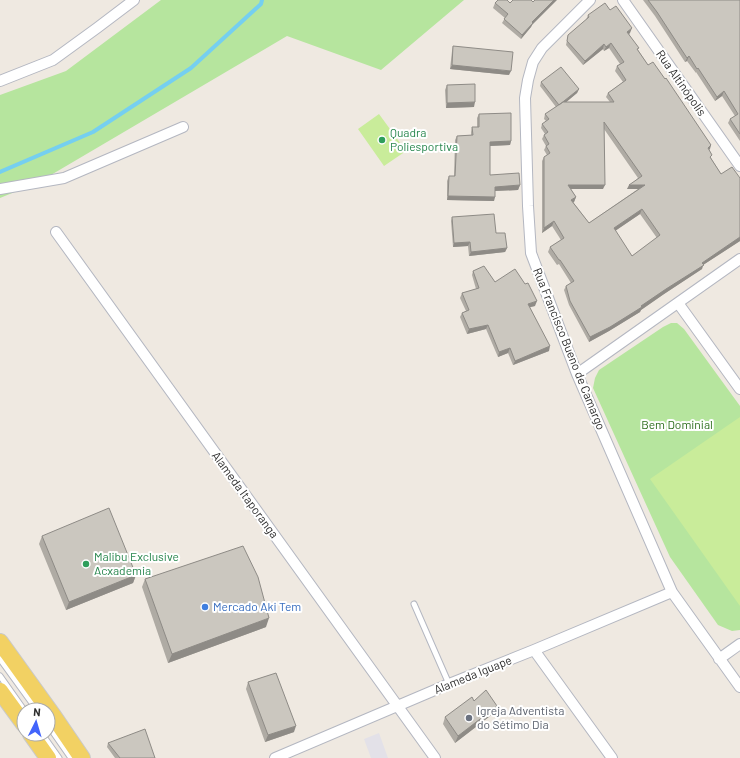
<svg xmlns="http://www.w3.org/2000/svg" width="740" height="758" font-family="Barlow,sans-serif">
	<rect width="100%" height="100%" fill="#efe9e1"/>
	<path fill="#e3e1e8" d="M379,733L388,758H371L364,739Z"/>
	<path fill="#b6e59e" d="M161,0H464L381,70L287,36L39,182L0,198V95L66,71Z
		M671,323H677L684,329L740,406V630L732,631L718,625L670,557L593,388L595,378L599,370L663,327Z"/>
	<path fill="#c9ec9a" d="M379,114L406,151L384,166L358,129Z
		M740,417V606L650,479Z"/>
	<g fill="none" stroke-linecap="round" stroke-linejoin="round">
		<path stroke="#75cff0" stroke-width="4" d="M0,172L93,132L191,68L261,4L262,0"/>
		<defs>
			<path id="service" d="M414,604L449,684
				M0,659L37,710
				M0,676L24,710
				M48,725L71,758
				M42,734L59,758"/>
			<path id="minor" d="M590,0L542,48L533,62L528,80L525,98L528,206L531,253L577,374L672,592L740,687
				M623,0L740,166
				M0,81L53,60L97,28L134,0
				M0,189L64,178L183,127
				M56,232L435,758
				M678,303L740,389
				M577,374L740,259
				M534,650L612,758
				M719,659L740,644
				M275,758L449,684L534,650L672,592"/>
			<path id="primary" d="M0,642L54,717L82,758
				M0,691L24,724
				M31,734L48,758"/>
		</defs>
		<use href="#service" stroke="#b4b7c1" stroke-width="7"/>
		<use href="#minor" stroke="#b4b7c1" stroke-width="12"/>
		<use href="#primary" stroke="#c9c9c9" stroke-width="18"/>
		<use href="#service" stroke="#fff" stroke-width="5"/>
		<use href="#minor" stroke="#fff" stroke-width="10"/>
		<use href="#primary" stroke="#f2d163" stroke-width="16"/>
	</g>
	<path fill="#afaba4" fill-rule="evenodd" d="M643,0H740V141L728,123L730,119L735,116L722,96L715,101L696,72V73L687,61L685,62L655,16Z
		M495,3L532,25L531,27L521,39L502,23L505,18L493,8Z
		M610,10L630,33L629,34L638,50L648,65L711,145L709,150L711,158L721,174L740,178V241L703,265L702,269L664,294L641,310L640,312L609,331L589,342L569,305L564,290L566,286L571,283L559,264L557,265L548,252L550,247L561,240L552,226L542,233V161L544,157L547,155L544,150L546,146L542,139L544,135L545,134L541,128L542,124L546,121L544,119L545,114L556,107L540,86L541,82L579,89L577,93L566,102H610L606,97L608,93L623,82L615,71L617,66L620,64L609,48L604,51L603,49L583,65L566,45L568,35L586,20L588,15ZM604,129L638,178L627,189H638L589,223L573,202H574L576,197L571,189H603ZM640,214L657,238L632,256L615,231Z
		M453,46L509,75L450,69L452,51Z
		M447,85L474,107L446,108L445,90Z
		M479,114L511,141L510,145L490,146V175L520,185L518,190L495,191L494,201L447,200V181L449,176H454L455,140L457,136L471,135V132L472,127H477V118Z
		M452,217L496,233L507,248L505,252L469,256L468,246L453,247L451,221Z
		M473,271L495,282L535,306L530,307L549,351L513,365L508,353L498,357L486,329L467,334L460,317L462,313L466,311L460,298L462,293L476,289L472,275Z
		M42,536L136,575L133,583L66,610L39,544Z
		M145,579L266,627L168,663L142,587Z
		M248,682L294,732L265,742L246,689Z
		M474,701L494,713L455,743L443,724L445,717Z
		M108,743L155,758H115L107,747Z"/>
	<path fill="#8e8b86" d="M554,0H557L532,25L531,27L521,39L522,35L532,22Z
		M632,28L630,33L626,36L627,32Z
		M611,43L609,48L604,51L606,47Z
		M604,44L603,49L583,65L585,61Z
		M689,56L687,61L685,62L687,58Z
		M452,65L511,71L509,75L450,69Z
		M579,89L577,93L558,109L559,105Z
		M724,91L722,96L715,101L717,97Z
		M475,102L474,107L446,108L447,103Z
		M511,141L510,145L489,146L490,142Z
		M711,145L710,149L706,152L708,148Z
		M520,185L518,190L494,191L495,187Z
		M568,185H605L603,189H566Z
		M629,185H645L643,189H627Z
		M448,196L495,197L494,201L447,200Z
		M576,197L574,202L570,205L571,200Z
		M642,209L640,214L612,233L614,228Z
		M554,221L552,226L542,233L544,228Z
		M740,237V241L703,265L702,269L664,294L641,310L640,312L609,331L589,342L590,337Z
		M470,242L468,246L453,247L454,243Z
		M507,248L505,252L469,256L471,252Z
		M537,301L535,306L526,308L528,304Z
		M488,325L486,329L467,334L469,329Z
		M550,346L549,351L513,365L515,361Z
		M510,348L508,353L498,357L499,352Z
		M136,575L133,583L66,610L69,602Z
		M269,618L266,627L168,663L172,654Z
		M497,706L494,713L455,743L458,736Z
		M296,726L294,732L265,742L268,735Z"/>
	<path fill="#cbc7bf" stroke="#8e8b86" fill-rule="evenodd" d="M498,0H507L510,3L513,0H531L533,2L535,0H554L532,22L533,23L522,35L504,19L508,14L495,3Z
		M648,0H740V134L730,119L738,114L724,91L717,97L698,68L697,69L689,56L687,58L657,12Z
		M605,3L610,10L616,6L632,28L627,32L639,48L637,49L648,65L653,62L665,79L666,78L711,145L708,148L712,155L710,157L721,174L732,167L740,178V237L702,263L704,265L666,289L641,306L642,307L610,327L590,337L570,301L566,286L574,281L560,260H559L550,247L564,238L554,221L544,228V157L550,153L546,146L549,144L544,135L548,132L542,124L549,119L545,114L563,102H614L608,93L626,80L617,66L624,62L611,43L606,47L604,44L585,61L567,41L568,35L589,17L588,15ZM604,122L642,176L629,185H645L589,223L571,200L576,197L568,185H605ZM642,209L660,235L632,256L614,228Z
		M453,46L513,52L511,71L452,65Z
		M561,67L579,89L559,105L541,82Z
		M475,84V102L447,103V85Z
		M511,113V141L490,142V175L519,173L520,185L495,187V197L448,196L449,176H455L457,136L473,135L472,127H479V114Z
		M494,214L496,233H505L507,248L471,252L470,242L454,243L452,217Z
		M484,266L495,282L515,269L525,284L528,283L537,301L528,304L550,346L515,361L510,348L499,352L488,325L469,329L462,313L469,310L462,293L479,288L473,271Z
		M109,508L136,575L69,602L42,536Z
		M243,546L258,577L269,618L172,654L145,579Z
		M276,673L296,726L268,735L248,682Z
		M486,690L497,706L458,736L445,717L472,697L474,701Z
		M145,729L155,758H120L108,743Z"/>
	<g fill="#2e9e5b" stroke="#fff" stroke-width="1.5">
		<circle cx="382" cy="140" r="4"/>
		<circle cx="86" cy="564" r="4"/>
	</g>
	<circle fill="#3f7fe0" stroke="#fff" stroke-width="1.5" cx="205" cy="607" r="4"/>
	<circle fill="#6b7280" stroke="#fff" stroke-width="1.5" cx="469" cy="718" r="4"/>
	<g text-anchor="middle" stroke-width="4" stroke-linejoin="round" paint-order="stroke">
		<g font-size="12" fill="#2e2e2e" stroke="#fff">
			<text transform="translate(681 83) rotate(55)" y="4">Rua Altinópolis</text>
			<text transform="translate(569 349) rotate(68)" y="4">Rua Francisco Bueno de Camargo</text>
			<text transform="translate(245 495) rotate(54)" y="4">Alameda Itaporanga</text>
			<text transform="translate(473 675) rotate(-22)" y="4">Alameda Iguape</text>
		</g>
		<g font-size="12" fill="#27864d" stroke="#fff" text-anchor="start">
			<text x="390" y="137">Quadra<tspan x="390" dy="14">Poliesportiva</tspan></text>
			<text x="94" y="561">Malibu Exclusive<tspan x="94" dy="14">Acxademia</tspan></text>
		</g>
		<g font-size="12" fill="#2c6e1b" stroke="#fff">
			<text x="677" y="429">Bem Dominial</text>
		</g>
		<g font-size="12" fill="#366cbe" stroke="#fff" text-anchor="start">
			<text x="213" y="611">Mercado Aki Tem</text>
		</g>
		<g font-size="12" fill="#5b616d" stroke="#fff" text-anchor="start">
			<text x="477" y="715">Igreja Adventista<tspan x="477" dy="14">do Sétimo Dia</tspan></text>
		</g>
	</g>
	<g transform="translate(36 722) rotate(5)"><circle r="19" fill="#ffffff" stroke="#ababab"/>
	<path d="M0-3L7 15L0 10L-7 15Z" fill="#4264fb"/>
	<text y="-6" font-size="11" font-weight="bold" text-anchor="middle" fill="#2e2e2e">N</text>
	</g>
</svg>
